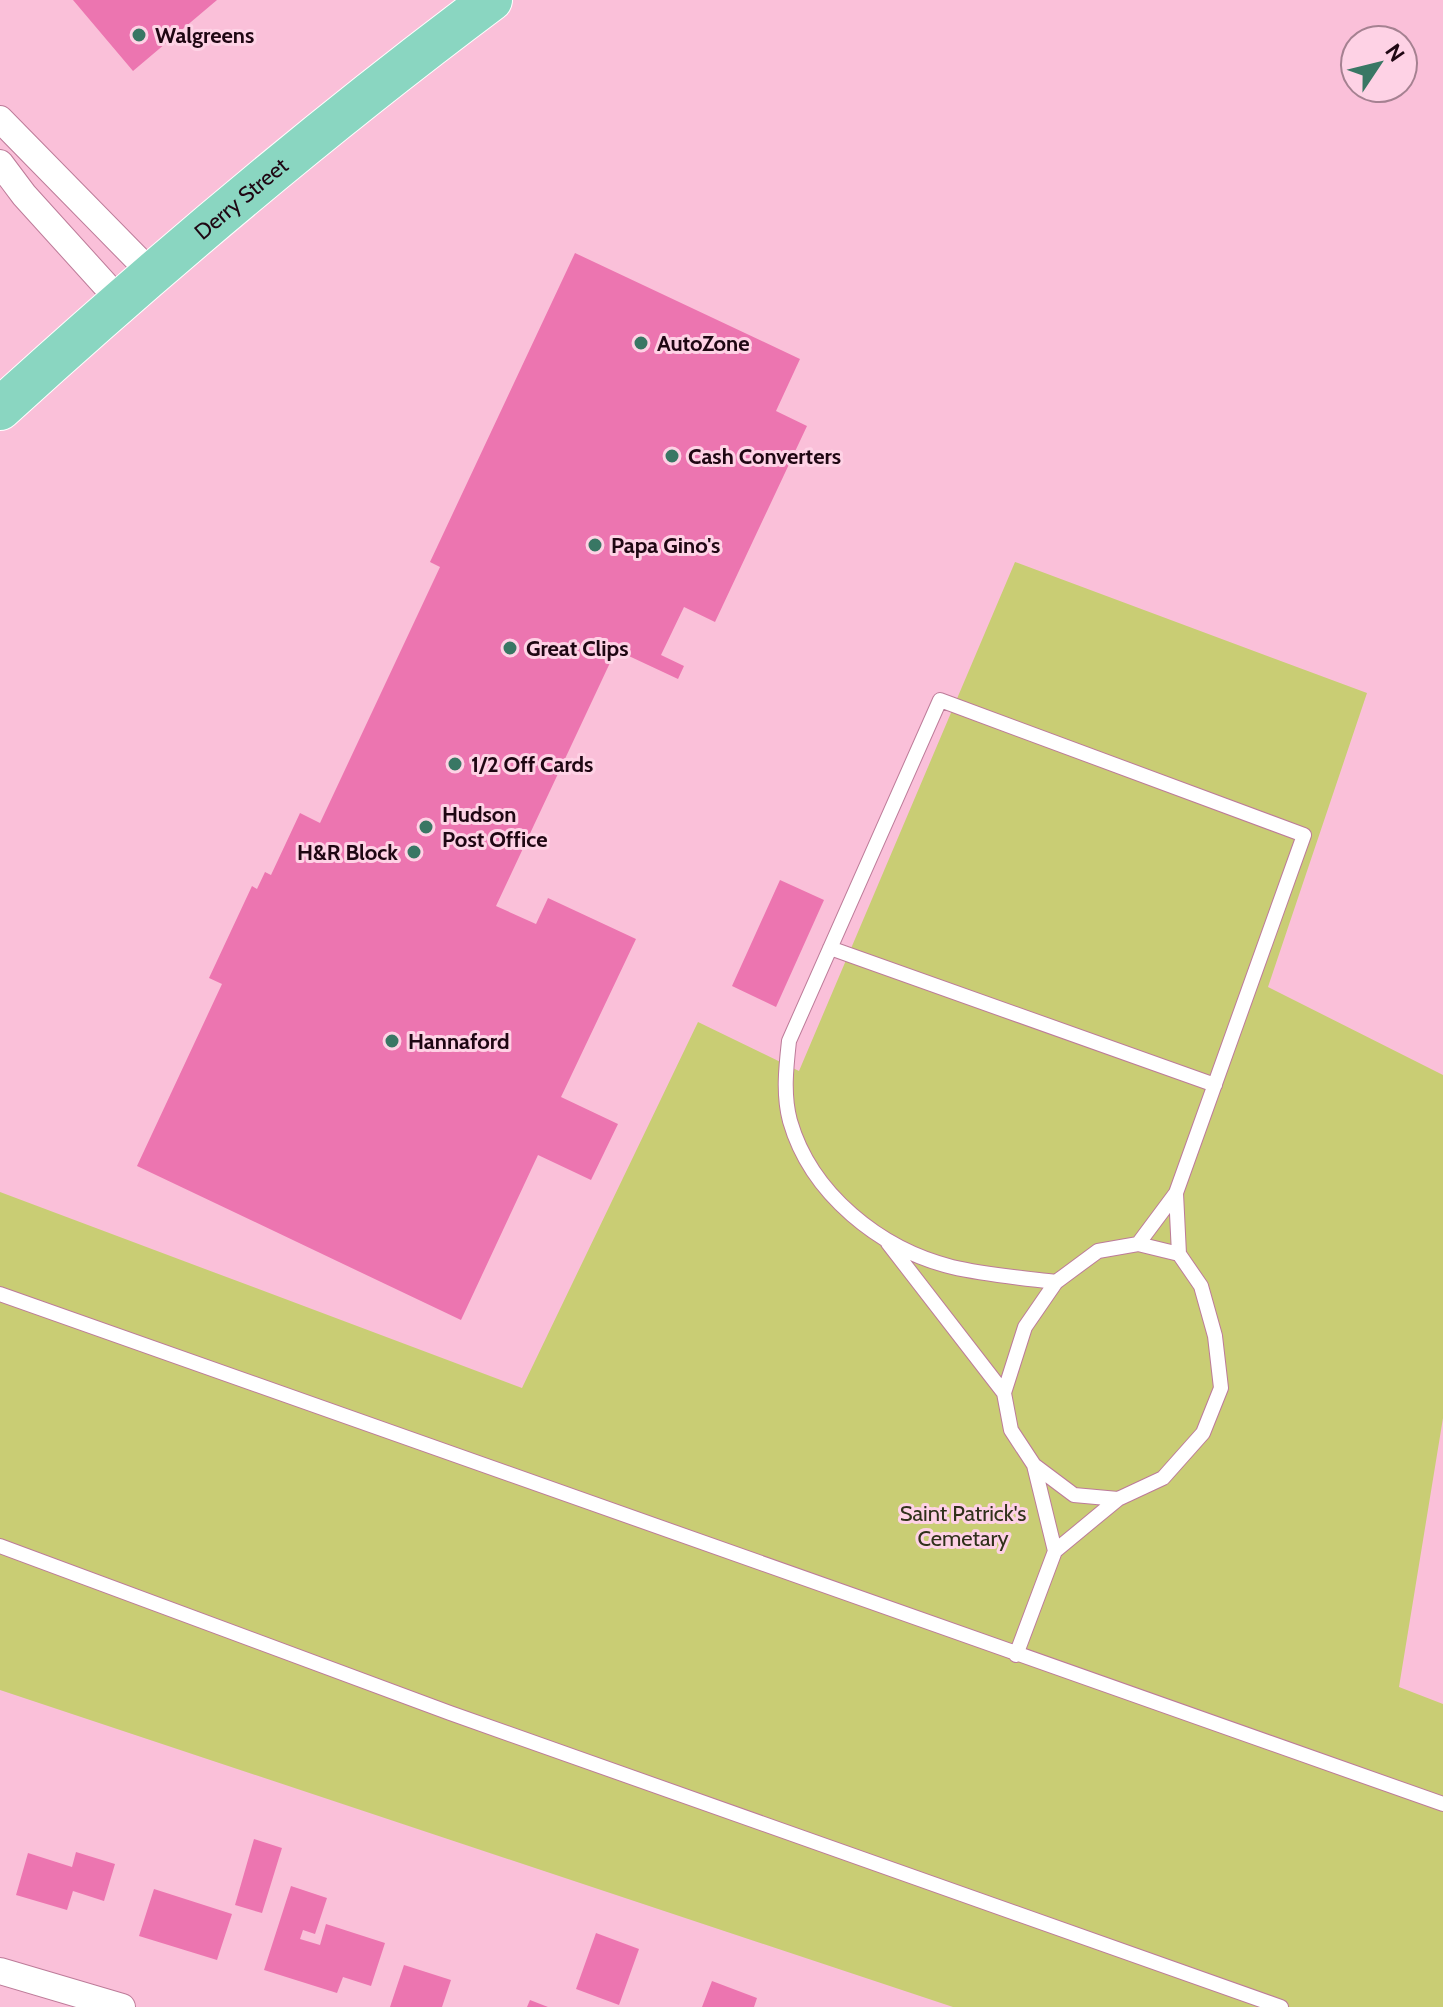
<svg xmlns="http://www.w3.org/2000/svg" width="1443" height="2007" font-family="Cabin,sans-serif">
	<rect width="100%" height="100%" fill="#fac0d9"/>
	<path fill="#c9cd74" d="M1015,562L1367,693L1268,987L1443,1075V1418L1399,1687L1443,1704V2007H953L0,1690V1192L522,1388L698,1022L799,1071Z"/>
	<path fill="#ec75b0" d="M73,0H217L133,71Z
		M575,253L800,359L776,411L807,426L715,622L684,607L661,655L684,666L678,679L616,650L496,906L536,924L548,898L636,939L561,1097L618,1124L591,1180L538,1155L461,1320L137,1166L222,984L209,978L252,886L257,889L265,872L271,875L300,813L320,823L440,567L430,562Z
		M780,880L824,900L776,1007L732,986Z
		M254,1839L282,1848L262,1913L235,1905Z
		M76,1852L115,1864L104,1901L73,1891L67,1910L16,1895L28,1853L72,1867Z
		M291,1886L327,1898L315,1934L303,1930L300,1939L320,1945L326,1924L385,1943L371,1986L343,1977L337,1993L264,1970Z
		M154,1889L232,1914L217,1960L139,1936Z
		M596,1933L639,1949L619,2005L576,1989Z
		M404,1965L451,1980L442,2007H390Z
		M712,1981L757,1998L754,2007H702Z
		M530,2000L548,2007H527Z"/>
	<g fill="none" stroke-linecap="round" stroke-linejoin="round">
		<defs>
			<path id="lane" d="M830,948L1215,1085
				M888,1243L1004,1393
				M1138,1244L1179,1254L1201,1286L1215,1336L1221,1388L1203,1433L1163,1478L1118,1499L1074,1495L1034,1465L1011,1430L1004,1393L1025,1327L1056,1282L1098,1251Z
				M1138,1244L1176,1193
				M1056,1282C1022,1278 986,1275 952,1267C880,1249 811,1194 790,1121C783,1095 786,1068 789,1041L940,700L1304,835L1176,1193L1179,1254
				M0,1294L1443,1804
				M1034,1465L1055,1551
				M0,1546L450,1713L1281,2007
				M1016,1655L1055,1551L1118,1499"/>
			<path id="street" d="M0,119L151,273
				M0,163L24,195L119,300
				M0,1971L122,2007"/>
			<g id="primary">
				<path id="s1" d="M0,409C158,265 320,128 491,0"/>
			</g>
		</defs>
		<use href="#lane" stroke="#bd7b99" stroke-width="16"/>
		<use href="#street" stroke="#bd7b99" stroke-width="28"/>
		<use href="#primary" stroke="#fff" stroke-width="44"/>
		<use href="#lane" stroke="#fff" stroke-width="14"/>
		<use href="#street" stroke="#fff" stroke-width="26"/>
		<use href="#primary" stroke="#8ad6c1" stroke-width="42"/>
	</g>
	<g fill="#397764" stroke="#fed2e5" stroke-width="3">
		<circle cx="139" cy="35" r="8"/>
		<circle cx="641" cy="343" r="8"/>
		<circle cx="672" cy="456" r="8"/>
		<circle cx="595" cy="545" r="8"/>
		<circle cx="510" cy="648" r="8"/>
		<circle cx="455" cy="764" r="8"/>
		<circle cx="426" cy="827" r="8"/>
		<circle cx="414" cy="852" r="8"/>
		<circle cx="392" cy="1041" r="8"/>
	</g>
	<g text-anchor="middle" stroke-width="6" stroke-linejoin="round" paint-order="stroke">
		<g font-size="22" font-weight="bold" fill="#1f0713" stroke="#fed2e5" text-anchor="start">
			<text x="155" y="43">Walgreens</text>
			<text x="657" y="351">AutoZone</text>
			<text x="688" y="464">Cash Converters</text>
			<text x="611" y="553">Papa Gino's</text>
			<text x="526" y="656">Great Clips</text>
			<text x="471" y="772">1/2 Off Cards</text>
			<text x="442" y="822">Hudson<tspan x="442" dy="25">Post Office</tspan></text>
			<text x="398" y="860" text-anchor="end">H&amp;R Block</text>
			<text x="408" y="1049">Hannaford</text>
		</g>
		<g font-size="22" fill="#1f0713" stroke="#fed2e5">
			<text dy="8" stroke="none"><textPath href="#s1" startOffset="320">Derry Street</textPath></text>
		</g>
		<g font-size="22" fill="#30311a" stroke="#fed2e5">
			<text x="963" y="1521">Saint Patrick's<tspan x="963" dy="25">Cemetary</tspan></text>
		</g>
	</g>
	<g transform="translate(1379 64) rotate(55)"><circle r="38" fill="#fed2e5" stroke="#a58191" stroke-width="2"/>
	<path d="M0-6L14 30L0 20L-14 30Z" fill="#397764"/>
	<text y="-12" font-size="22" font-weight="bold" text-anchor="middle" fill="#1f0713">N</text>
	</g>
</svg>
